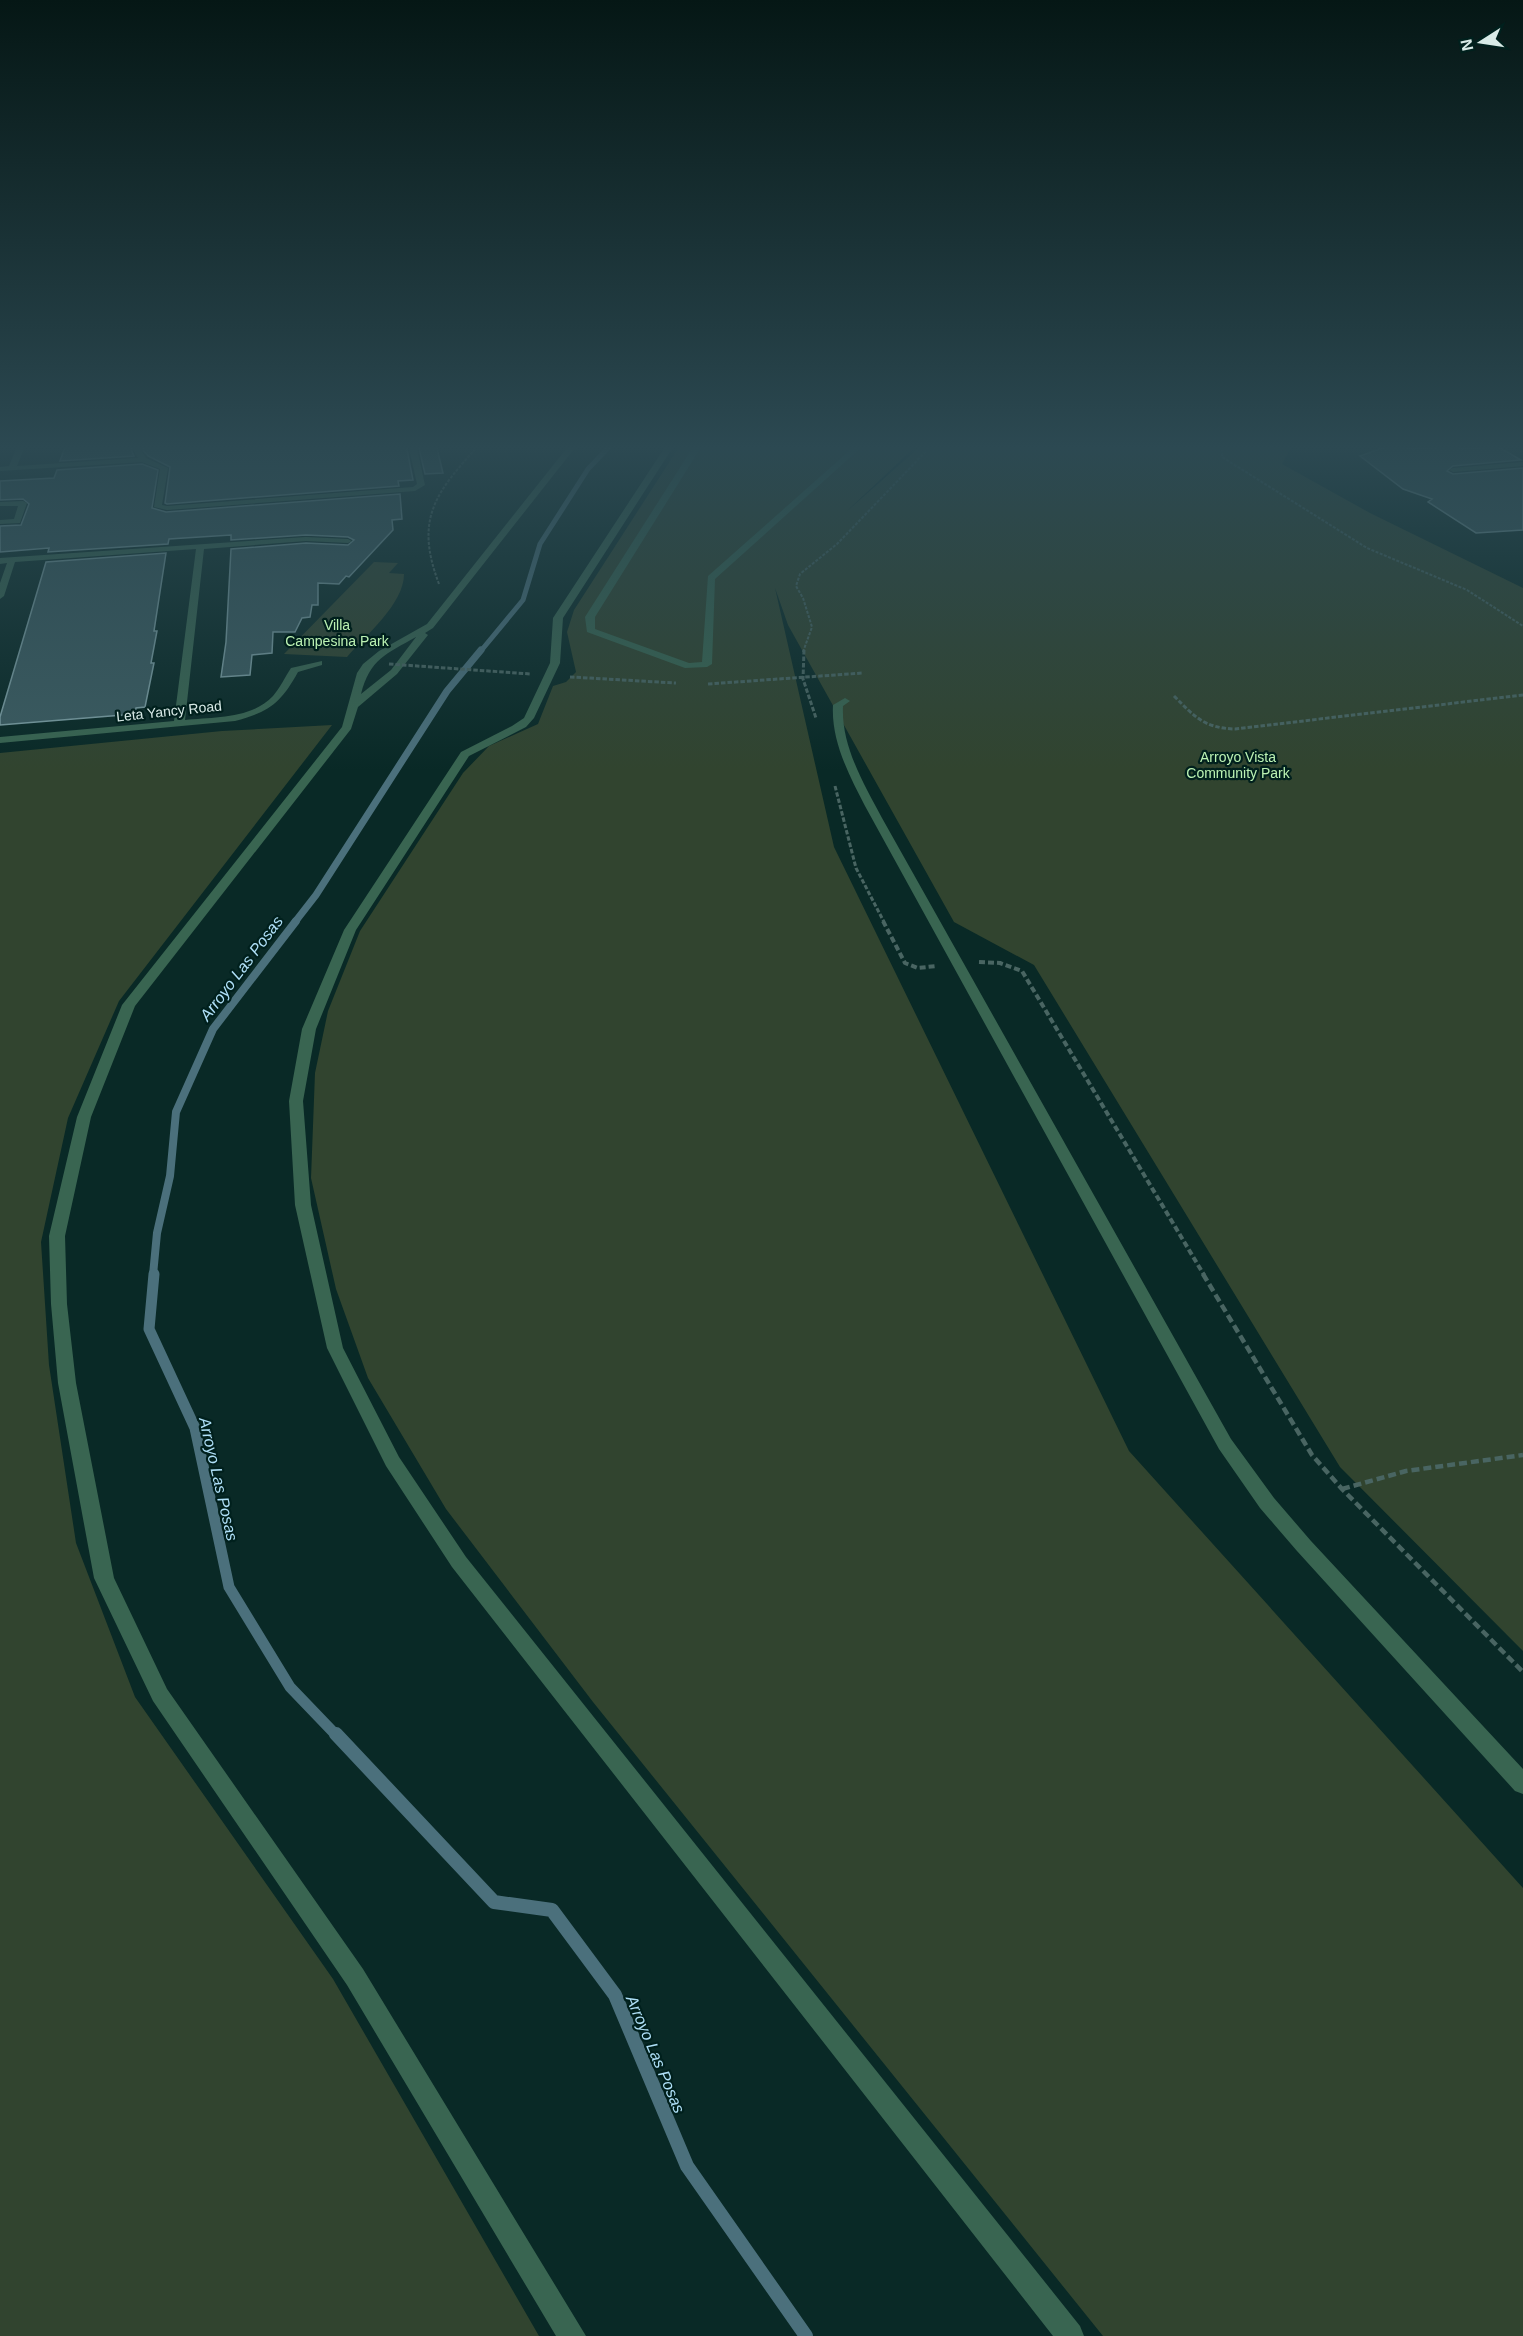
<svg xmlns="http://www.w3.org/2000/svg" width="1523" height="2336" font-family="Arial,sans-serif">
	<rect width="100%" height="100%" fill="#092926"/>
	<path fill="#31442f" d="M681,444H918L846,512L923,444H1293L1282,464L1370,513L1523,588V1651L1340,1467L1034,965L954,922L788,625L775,588L834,847L1129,1451L1523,1888V2336H1103L593,1702L446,1509L368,1378L336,1289L311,1178L315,1073L328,1011L360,931L463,773L489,746L538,724L553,686L566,682L576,672L567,632L574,610Z
		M374,562L398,563L389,573L404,574C404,604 366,635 347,657L284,654Z
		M332,725L119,1001L68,1118L41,1242L49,1365L76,1543L135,1697L333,1979L539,2336H0V753L222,731Z"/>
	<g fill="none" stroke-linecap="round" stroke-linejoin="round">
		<path stroke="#4b707c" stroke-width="5" d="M480,652L523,600L540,544L588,469L612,444"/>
		<path stroke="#4b707c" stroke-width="7" d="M295,922L316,895L447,691L481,650"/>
		<path stroke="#4b707c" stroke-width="8" d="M153,1275L157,1233L170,1176L176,1112L213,1029L296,921"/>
		<path stroke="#4b707c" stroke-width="11" d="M154,1274L149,1329L195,1428L229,1587L290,1687L337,1736"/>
		<path stroke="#4b707c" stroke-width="14" d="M336,1734L494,1902L552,1910L615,1995L687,2166L806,2336"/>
	</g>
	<path fill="#3b5b60" stroke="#7a9ca1" stroke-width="1.5" d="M66,444H133L131,449L134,456L60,461Z
		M145,444H406L413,480L398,481L399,486L167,504L165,503L170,467L148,456L143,450Z
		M418,444H436L443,473L425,474Z
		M1394,444L1413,449L1457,446L1462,449L1497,446L1521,460L1453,466L1447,471L1453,474L1523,468V530L1476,533L1428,502L1432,499L1403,489L1360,456Z
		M142,464L158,470L152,508L166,512L400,494L402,519L392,520L393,530L349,577L346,576L339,584L318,583V605H312L310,617L302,618L295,632H273L272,653L252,655L250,675L221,677L226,642L231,549L306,543L348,545L354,540L348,537L306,535L231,540V535L169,539L168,544L48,552L49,548L0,552V526L21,525L29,504L23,499L0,500V481L54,478L57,470Z
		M166,553L154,631H157L151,663H154L145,707L136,708L135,714L0,725V717L46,562Z"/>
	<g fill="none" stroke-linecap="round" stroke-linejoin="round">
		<path stroke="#496562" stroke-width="2" stroke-dasharray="3 1.5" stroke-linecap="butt" d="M1222,444V457L1367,548L1467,590L1523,626
			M439,584C414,518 436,492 480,444
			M803,652L812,627L803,598L796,586L800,574L837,544L933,444"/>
		<path stroke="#496562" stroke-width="3" stroke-dasharray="4.5 2" stroke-linecap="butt" d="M804,650L803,679L816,718
			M570,677L676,683
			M708,684L863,673
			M1174,696C1195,717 1204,728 1235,729L1523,695
			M835,786L856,868L884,922"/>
		<path stroke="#496562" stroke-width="4" stroke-dasharray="6 3" stroke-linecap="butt" d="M883,921L905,963L918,968L936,966
			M979,962L1000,963L1022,971L1204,1275"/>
		<path stroke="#496562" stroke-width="4.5" stroke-dasharray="8 4" stroke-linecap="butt" d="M1203,1274L1312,1455L1342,1489L1523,1672
			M1342,1489L1406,1471L1523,1455"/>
		<path fill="#396551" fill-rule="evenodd" d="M18,444H26L17,466L138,458L133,450L135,444H143L141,450L146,458L168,468L162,505L167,506L413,487L417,484L408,444H416L425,485L415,491L167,510L154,507L160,469L142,462L0,471V467L9,466Z
			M570,444H578L433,628L425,633L428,635L397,674L358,707L351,729L135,1006L91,1117L65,1236L67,1304L76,1383L114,1578L167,1689L363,1969L586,2336H556L347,1985L153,1701L94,1578L58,1383L51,1304L49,1236L77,1117L122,1005L342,727L357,673L363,664L379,651L427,624ZM416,637L391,670L361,694C370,659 386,654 416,637Z
			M667,444H675L563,618L560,663L534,718L526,727L469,756L356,930L316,1029L303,1101L311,1205L343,1348L399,1457L466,1557L1080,2326L1084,2336H1053L452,1567L386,1466L327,1348L295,1205L289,1101L302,1029L344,930L461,752L512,726L524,718L550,663L553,618Z
			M695,444H703L595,617V629L689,663L702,662L708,576L857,444H865L715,579L712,664L707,667L685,668L587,632L585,617Z
			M1511,444H1523V449Z
			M1523,462V466L1453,472L1449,470L1453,468Z
			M23,501L27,503L20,523L0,524V520L14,519L18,506H0V502Z
			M306,537L348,539L352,541L348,543L306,541L204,549L185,720C213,717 252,719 273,696C280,688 285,677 291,668L322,661V665L298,672C281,703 269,712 235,721L0,743V737L174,721L196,549L15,562L4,596L0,599V583L7,563L0,564V558Z
			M845,698L850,701L843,706C841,746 864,784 882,818L1231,1439L1274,1498L1311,1541L1523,1769V1794L1515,1791L1297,1551L1260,1508L1219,1449L865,806C849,775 831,741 833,705Z"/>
		<path stroke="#496562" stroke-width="3" stroke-dasharray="4.5 2" stroke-linecap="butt" d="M389,664L531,674"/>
	</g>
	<linearGradient id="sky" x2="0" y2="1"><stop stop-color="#051715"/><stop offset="0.58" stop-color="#2c4952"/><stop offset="1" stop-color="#2c4952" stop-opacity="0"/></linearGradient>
	<rect width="1523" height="771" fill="url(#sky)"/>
	<g text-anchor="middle" stroke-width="4.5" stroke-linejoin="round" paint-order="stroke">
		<g font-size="14" fill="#bbf2b3" stroke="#00201d">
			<text x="337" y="630">Villa<tspan x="337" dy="16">Campesina Park</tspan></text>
			<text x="1238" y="762">Arroyo Vista<tspan x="1238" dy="16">Community Park</tspan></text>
		</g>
		<g font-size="14" fill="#d8eae7" stroke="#00201d">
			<text transform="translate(169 711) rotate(-6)" y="5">Leta Yancy Road</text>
		</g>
		<g font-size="16" font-style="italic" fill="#afe0f8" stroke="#00201d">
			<text transform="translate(241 968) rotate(-53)" y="6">Arroyo Las Posas</text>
			<text transform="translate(219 1479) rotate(77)" y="6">Arroyo Las Posas</text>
			<text transform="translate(656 2054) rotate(67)" y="6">Arroyo Las Posas</text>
		</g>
	</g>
	<g transform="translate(1481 42) rotate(258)" stroke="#00201d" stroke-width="4.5" paint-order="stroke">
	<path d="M0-4.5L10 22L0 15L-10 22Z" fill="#d8eae7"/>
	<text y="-9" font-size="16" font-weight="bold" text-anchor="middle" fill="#d8eae7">N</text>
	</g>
</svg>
